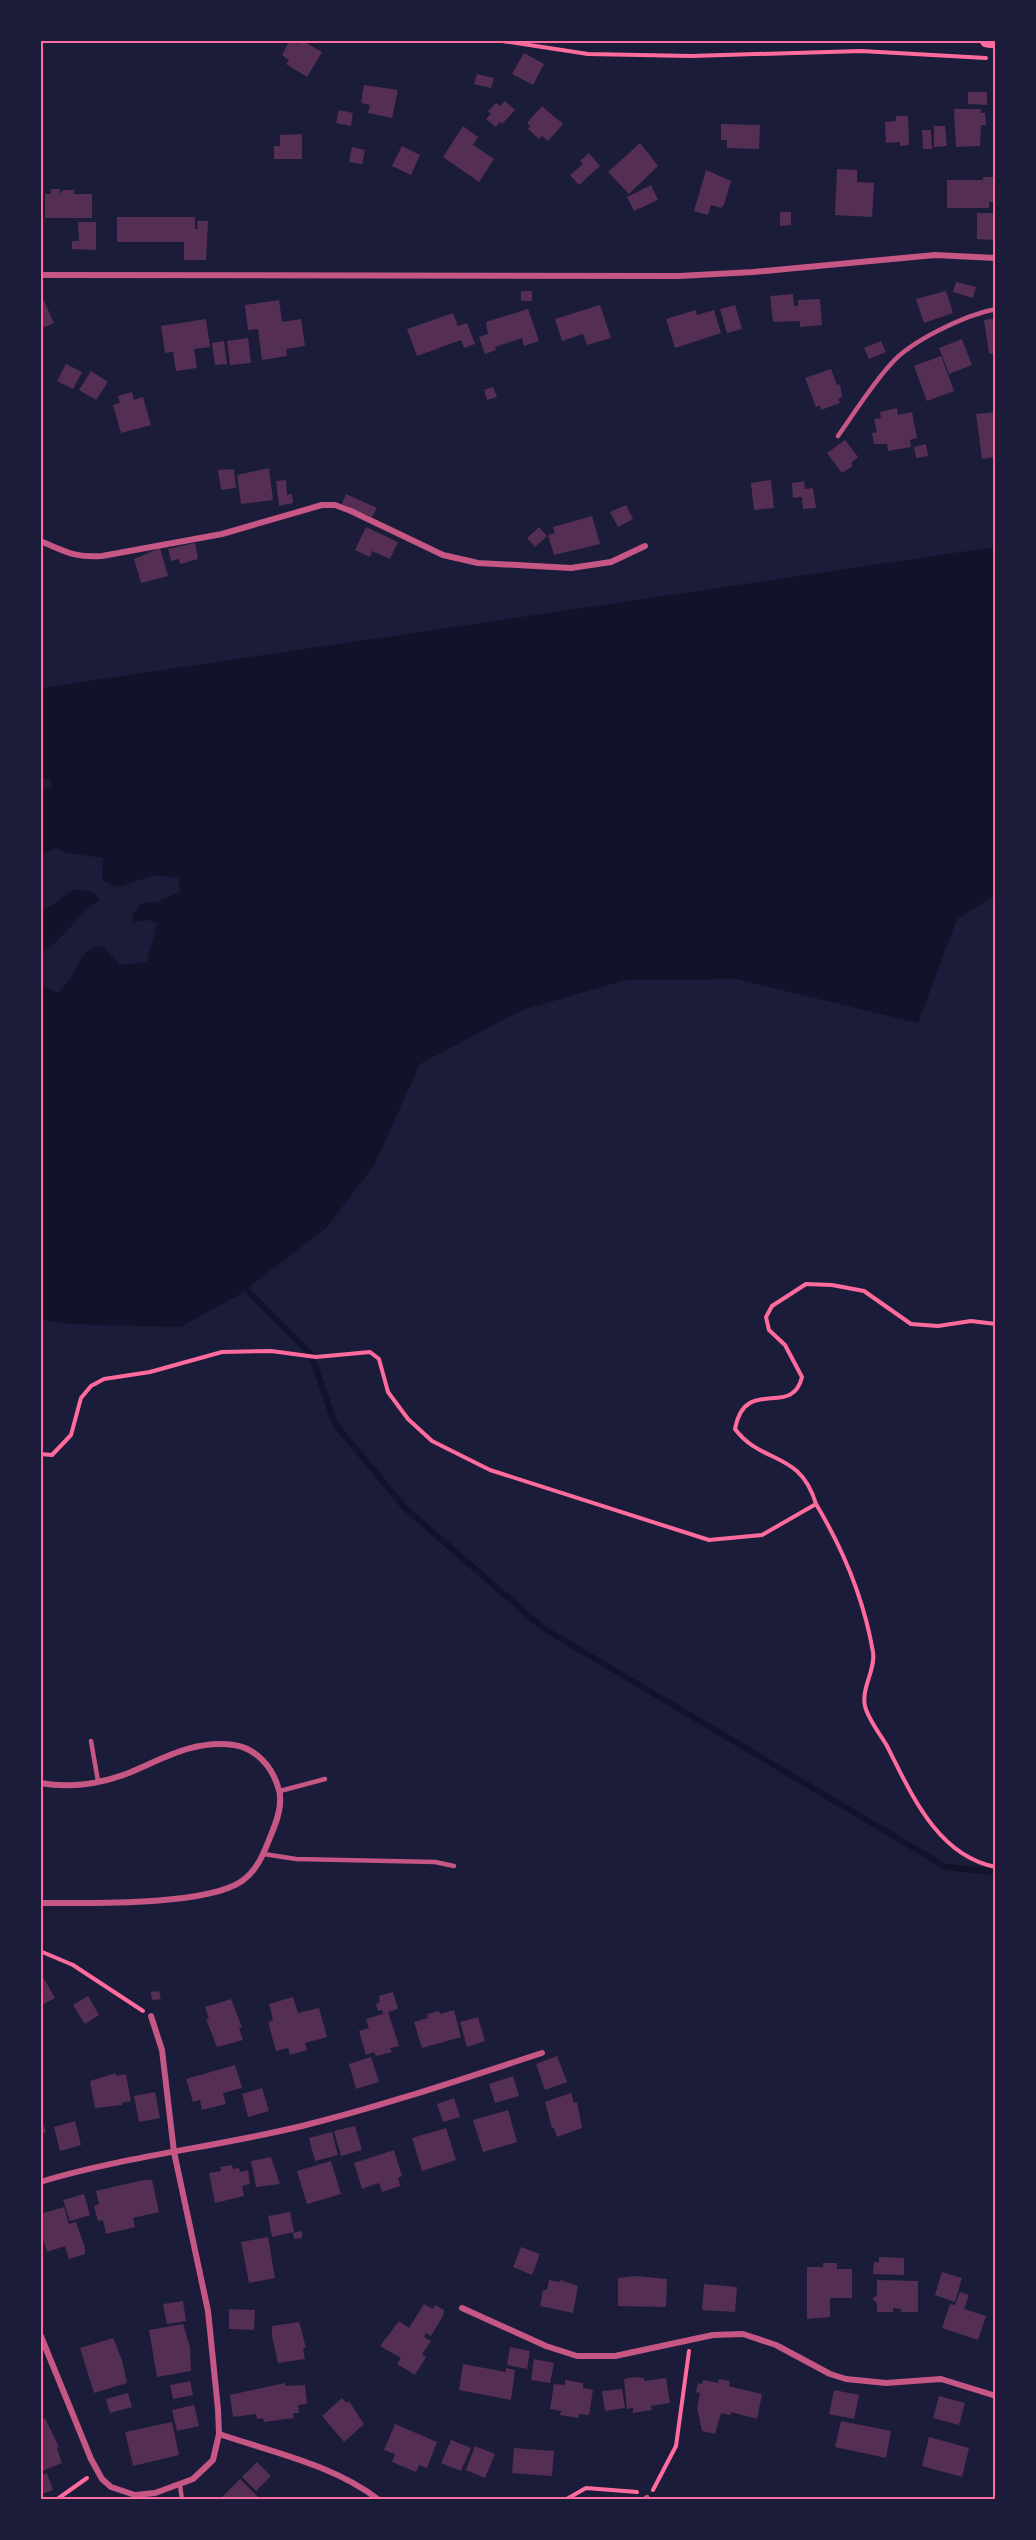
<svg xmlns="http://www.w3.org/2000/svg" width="1036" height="2540" font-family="'Times New Roman',serif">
	<rect width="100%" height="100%" fill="#1b1b3a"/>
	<path fill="#12122b" d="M995,547V895L957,919L918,1023L736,979L626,980L522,1010L420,1064L374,1165L327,1227L237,1296L180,1327L70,1324L41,1320V985L58,993C63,987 70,981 73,974C80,960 84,948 102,946L121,965L147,962L157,923L151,920L134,922L132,915L142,903L157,902L180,892L178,878L155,875L117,887L102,880L103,858L63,852L58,848L41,854V789L52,788L50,779H41V688Z
		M77,889L95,893L99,900C77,915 64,939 41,953V910C56,906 62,894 77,889Z"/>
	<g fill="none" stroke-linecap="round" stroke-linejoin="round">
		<path stroke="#12122b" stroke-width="6" d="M246,1289L311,1354L335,1424L405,1508L543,1628L946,1867L996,1872"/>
	</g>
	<path fill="#542f53" d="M290,40L298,44L301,40L322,52L307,77L286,64L289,60L282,55Z
		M524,53L544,64L533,85L512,74Z
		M477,74L494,78L491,88L474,84Z
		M364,85L398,90L392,118L368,113L370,105L361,103Z
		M968,92H987V105L968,104Z
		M505,101L515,110L502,124L500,122L496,127L486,119L491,114L488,111L496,103L500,106Z
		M542,106L563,124L548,141L542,136L539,139L528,129L530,126L527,123Z
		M954,109H981V113H985L986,125H981L980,146L956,147Z
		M339,110L353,113L351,126L336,123Z
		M896,116H908L909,145L900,146V142L886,143L885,122L896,121Z
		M721,124L760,125L759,149L727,148V140H721Z
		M463,126L478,137L473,145L494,159L479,182L443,157Z
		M934,126H945L947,146L934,147Z
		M922,130H931L932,149H923Z
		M302,134V159H274V146H280V135Z
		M640,143L658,166L629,194L608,172Z
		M402,146L420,155L411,175L392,166Z
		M352,147L365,150L362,164L349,162Z
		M589,153L600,166L579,185L570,175L583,164L580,161Z
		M837,169L857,170V182L874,183L872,217L835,215Z
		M706,170L731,181L724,205L721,208L711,205L708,215L694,211Z
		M983,177H996V202H989V208H947V180H983Z
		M651,185L658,200L634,211L627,197Z
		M51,189H60V194L63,190H74V194H92V218H45V194H51Z
		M780,212H791V225L780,226Z
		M977,213H996V240L977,239Z
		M117,217H195V229H198L197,221H208L206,260H184V242H117Z
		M78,222H96V250L72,249V241H79Z
		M956,282L976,287L973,298L953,292Z
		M521,291H532V301H521Z
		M946,291L953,313L924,323L916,299Z
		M793,294L794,306H798V300L820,299L822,325L800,327V321L773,322L770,296Z
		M43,299L54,323L40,329V300Z
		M279,300L282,322L301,319L305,346L286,349L287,356L262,360L258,329L248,330L245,305Z
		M600,305L611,338L587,345L583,334L562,341L555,319Z
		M735,305L742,329L727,333L720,309Z
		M528,309L539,341L524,346L522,338L495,347L496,350L485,354L479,337L488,334L486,322Z
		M696,310L697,315L714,310L721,333L675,348L666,319Z
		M453,313L458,326L467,323L475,344L464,348L461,340L417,356L407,329Z
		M996,318V353L989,354L984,320Z
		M206,319L210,347L194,349L197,368L176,371L173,352L165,353L161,326Z
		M248,338L251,363L230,365L227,341Z
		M962,339L972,365L949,374L939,348Z
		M224,341L227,364L215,365L212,343Z
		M881,341L886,352L869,359L864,348Z
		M941,356L954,391L927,401L914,366Z
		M66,364L82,372L73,389L57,381Z
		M831,369L837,385L840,384L842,397L838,399L840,403L821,410L820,405L816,407L805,378Z
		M91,371L108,382L96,400L79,390Z
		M493,387L497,397L487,400L484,390Z
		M132,392L134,400L143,397L151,425L121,433L113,405L120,403L118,396Z
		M897,408L898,415L912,412L917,438L910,440L911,447L888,451L887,444H874L872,433L877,432L874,419L881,418L880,412Z
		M996,412V457L982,459L976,414Z
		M845,440L858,457L851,463L853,466L842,473L827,453Z
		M926,444L928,456L916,458L914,447Z
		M269,468L273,500L241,504L237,475Z
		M234,469L236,488L221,490L218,470Z
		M286,480L287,495L292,494L293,503L279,506L276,481Z
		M771,480L774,508L754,510L751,483Z
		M804,481L805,489L813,488L816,508L803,509L802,497L793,498L792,483Z
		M346,494L377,508L372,517L342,504Z
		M626,505L633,519L618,527L610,512Z
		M592,516L600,544L554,555L548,535L555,533L553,527Z
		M366,527L398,542L390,559L372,551L370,557L355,550Z
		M539,527L547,536L535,547L527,538Z
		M195,543L198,559L180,564L179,559L171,561L168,549Z
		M160,548L168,576L141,583L134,559Z
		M40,1972L55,1998L40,2006Z
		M159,1991L161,1999L152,2000L151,1992Z
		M393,1992L398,2009L388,2012L399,2046L390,2048L392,2052L376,2056L374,2052L366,2055L359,2031L369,2028L366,2019L383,2014L382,2010L378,2011L376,2004L380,2002L379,1996Z
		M88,1996L99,2015L85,2024L73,2005Z
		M293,1997L298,2013L319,2008L327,2037L305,2043L307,2050L290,2055L288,2048L276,2051L268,2022L273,2020L269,2004Z
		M231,1999L242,2027L239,2028L243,2040L217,2047L206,2019H209L205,2007Z
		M454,2010L461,2037L422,2048L414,2022L428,2018L427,2014L439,2011L440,2014Z
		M478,2017L485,2041L467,2047L460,2022Z
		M557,2056L567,2082L545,2090L536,2064Z
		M371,2057L379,2082L356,2089L349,2064Z
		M235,2065L242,2088L223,2093L226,2104L202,2110L200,2100L193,2102L186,2079Z
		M116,2073V2076L126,2074L131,2101L122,2103V2105L95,2108L90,2081Z
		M513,2076L519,2096L495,2103L489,2084Z
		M262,2088L269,2111L248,2117L242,2094Z
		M155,2092L160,2118L139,2122L134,2096Z
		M571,2093L574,2103L577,2102L582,2128L557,2137L554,2128H552L545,2102Z
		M454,2098L460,2117L443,2122L437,2104Z
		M508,2110L517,2142L483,2152L473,2120Z
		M40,2113L46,2132L40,2134Z
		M75,2121L81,2145L60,2151L54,2127Z
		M355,2126L362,2150L341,2156L334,2131Z
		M446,2128L456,2160L422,2171L412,2138Z
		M332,2132L338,2155L315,2161L309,2138Z
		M394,2150L402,2176L398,2178L400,2186L382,2192L379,2183L362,2189L354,2163Z
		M271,2157L280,2184L256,2187L251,2161Z
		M331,2161L341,2194L307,2204L297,2171Z
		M232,2165L233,2169L239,2168L240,2172L248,2170L250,2184L242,2186L244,2196L215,2203L209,2173L221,2171L220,2167Z
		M143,2180H152L159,2212L133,2218L135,2227L106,2234L103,2220L98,2221L94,2206L99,2204L96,2191Z
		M84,2194L90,2215L70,2221L63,2200Z
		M64,2207L69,2224L76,2222L85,2248V2254L69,2259L65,2246L47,2252L40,2230V2214Z
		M290,2212L294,2232L272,2237L268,2216Z
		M302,2231V2238L294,2239L293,2233Z
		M268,2237L275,2278L249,2283L241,2242Z
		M521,2247L540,2254L532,2275L513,2267Z
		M879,2257L904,2258V2275L873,2274L874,2262H879Z
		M823,2263H837V2269H852V2298H830V2317L807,2319V2267H823Z
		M942,2272L962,2278L955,2302L935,2295Z
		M636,2276L667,2279L666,2307L618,2306V2278Z
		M549,2280L559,2282L560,2280L578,2286L573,2313L540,2306L543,2290H547Z
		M877,2280L918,2281V2312H901V2309L893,2308V2312H877V2303L872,2299L877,2295Z
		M704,2284L737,2287L735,2312L702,2310Z
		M960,2292L969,2295L964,2309L986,2316L978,2340L942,2328L950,2304L955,2305Z
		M183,2301L186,2321L167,2324L163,2304Z
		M424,2304L433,2309L435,2305L444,2310L443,2316L431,2336L426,2333L424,2337L431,2341L422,2354L426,2357L415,2375L397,2364L401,2358L380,2346L399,2321L409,2328Z
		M229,2309L255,2310L254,2330L229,2329Z
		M299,2322L306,2348H303L305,2359L278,2363L272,2336V2326Z
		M183,2324L190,2347L191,2371L157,2377L149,2330Z
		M113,2338L122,2360L127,2383L94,2393L80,2348Z
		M510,2347L530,2351L527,2369L507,2365Z
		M534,2359L554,2363L550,2383L531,2380Z
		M463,2364L506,2372V2368L515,2370L511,2400L459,2390Z
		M634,2377L644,2378V2381L666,2378L670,2403L651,2406L652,2410L633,2413V2408L627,2409L624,2379Z
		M719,2379L730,2381L729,2386L736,2388L762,2394L757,2419L731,2412V2415L721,2413L715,2434L702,2431L697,2408L700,2393L696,2392L698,2383L702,2384L703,2380L718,2383Z
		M565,2380L583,2383V2388L593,2390L589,2415L579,2414L578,2418L560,2415L561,2411L550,2409L554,2384L565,2385Z
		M190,2381L193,2395L173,2399L170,2385Z
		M285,2383V2386L305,2385L307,2404L298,2405L299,2413H293L294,2418L264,2422L263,2418L257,2419L256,2414L233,2417L230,2395Z
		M622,2389L625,2408L605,2411L602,2391Z
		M834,2390L859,2395L854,2419L829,2414Z
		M128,2393L132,2407L110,2413L106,2399Z
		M939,2396L965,2403L959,2425L933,2418Z
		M342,2398L346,2403L349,2401L364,2424L344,2442L322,2416Z
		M194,2405L199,2426L177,2431L172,2410Z
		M45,2418L59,2447L57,2448L62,2463L40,2472V2420Z
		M841,2421L891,2431L886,2458L835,2447Z
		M172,2422L179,2455L133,2466L125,2432Z
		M395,2424L437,2442L427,2468L419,2465L416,2472L392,2462L395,2454L384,2450Z
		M929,2437L969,2448L962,2477L922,2466Z
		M451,2440L471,2448L461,2471L441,2463Z
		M475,2446L495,2454L485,2478L466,2470Z
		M514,2448L554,2451L552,2476L512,2473Z
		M257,2462L271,2476L256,2491L242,2477Z
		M47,2473L53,2490L40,2495V2476Z
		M240,2479L261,2500H219Z"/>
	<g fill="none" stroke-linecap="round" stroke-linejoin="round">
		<path stroke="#ff6b9d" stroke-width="4" d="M496,40L588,54L691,56L861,51L986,58
			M40,1454L52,1455L71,1435L81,1398L91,1386L104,1379L150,1372L222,1352L271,1351L316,1357L370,1352L379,1359L388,1392L408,1419L432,1441L490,1470L709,1540L762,1535L816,1504C843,1549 864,1600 873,1652C876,1669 861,1688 865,1706C868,1719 880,1734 887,1746C911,1793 937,1856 996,1867
			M816,1504C800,1450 762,1465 735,1429C745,1375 792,1419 802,1377L785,1345L769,1330L766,1317L772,1306L806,1284L832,1285L864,1291L911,1324L938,1326L971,1321L996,1324
			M40,1951L73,1965L143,2011
			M653,2490L676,2446L689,2351
			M56,2500L87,2478
			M565,2500L586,2488L637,2492"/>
		<path stroke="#c65784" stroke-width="4.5" d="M838,436C855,412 871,386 890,365C910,341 965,315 996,309
			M91,1741L98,1781
			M280,1791L325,1779
			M264,1854L296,1859L435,1862L454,1866
			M180,2485L182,2500"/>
		<path stroke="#c65784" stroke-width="6" d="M40,275L679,276L753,272L935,255L996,258
			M40,541C65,551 74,558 102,556L222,534L322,505H335L351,511L443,555L478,563L571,568L611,562L645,546
			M40,1783C68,1788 99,1784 126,1774C161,1760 194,1739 234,1745C256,1748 272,1767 278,1787C284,1802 277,1821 271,1835C264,1852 258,1870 242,1881C206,1906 88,1903 40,1903
			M40,2182C126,2156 216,2147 302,2126C383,2106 462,2079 542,2053
			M462,2308L546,2346L577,2356H615L713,2335L743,2334L776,2345L830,2374L846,2379L886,2383L941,2379L996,2396
			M40,2334L91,2459L102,2479L111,2487L135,2495L155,2493L193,2479L213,2460L219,2434L218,2409L208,2311L174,2152L162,2050L151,2016
			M219,2434C272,2452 334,2465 379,2500
			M647,2498L648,2500"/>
		<path stroke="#ff6b9d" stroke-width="15" d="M987,40L996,41"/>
	</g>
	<rect width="1036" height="2540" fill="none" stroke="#1b1b3a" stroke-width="84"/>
	<rect x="42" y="42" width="952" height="2456" fill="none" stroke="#ff6b9d" stroke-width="2"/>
</svg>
